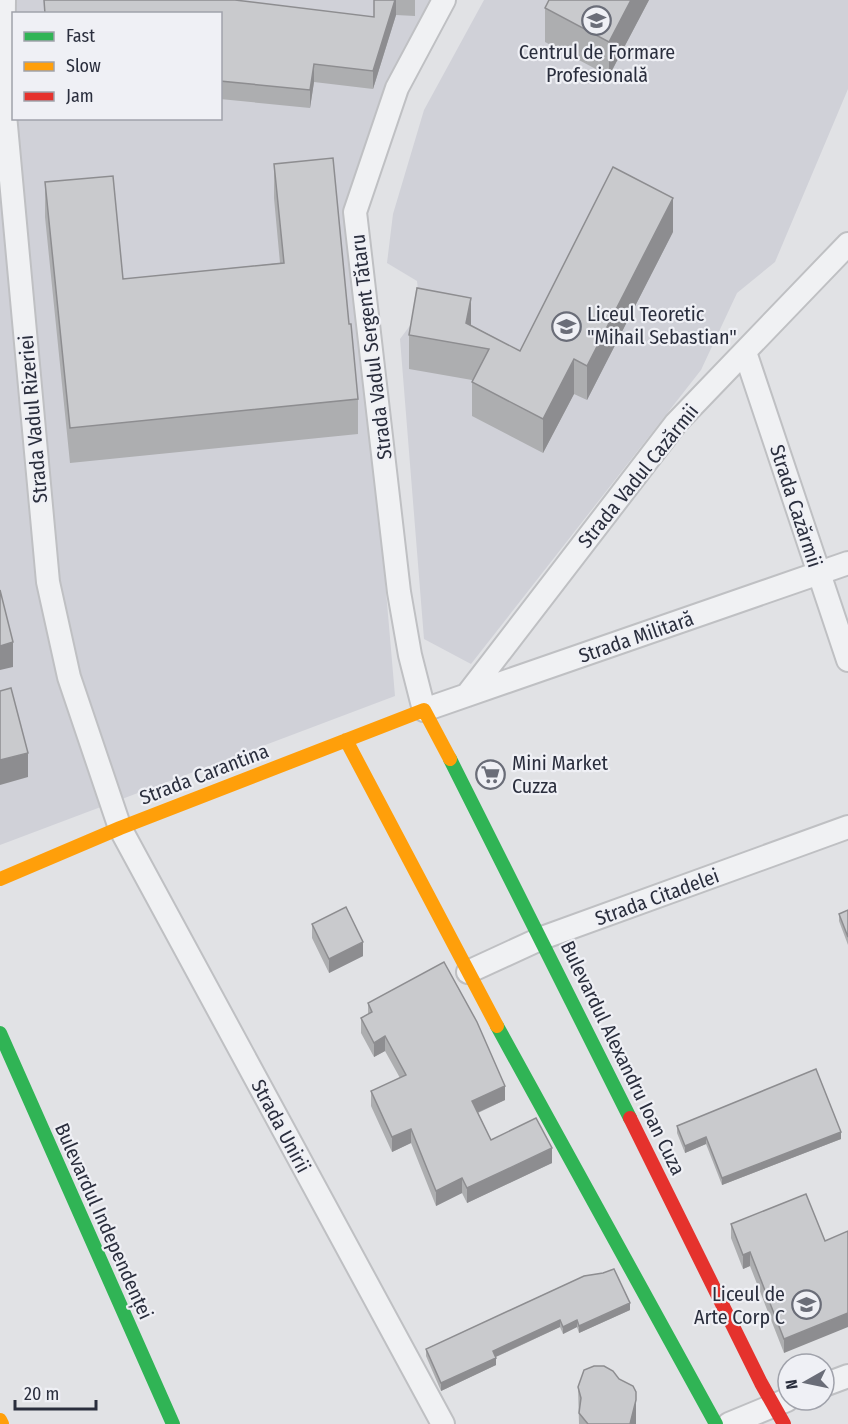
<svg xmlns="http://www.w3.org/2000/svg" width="848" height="1424" font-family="'Fira Sans Condensed',sans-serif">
	<rect width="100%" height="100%" fill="#e1e2e5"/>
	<path fill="#d0d1d8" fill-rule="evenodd" d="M0,0H432L385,85L354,219L395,696L0,845ZM14,14H220V118H14Z
		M484,0H848V89L775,262L737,293L701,370L471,664L424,639L400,339L420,312L418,290L417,281L387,263L393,214L424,110Z"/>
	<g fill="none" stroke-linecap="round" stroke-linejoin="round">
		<defs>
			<path id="street" d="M4,0L3,93L48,582L69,677L120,828L443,1424
				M444,0L397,88L355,212L399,592L410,655L424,710L848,563
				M745,352L848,660
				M467,695L676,423L848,244
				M468,972L542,938L848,827
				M824,1385L848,1376
				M729,1424L787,1400"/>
		</defs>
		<use href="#street" stroke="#bfc0c3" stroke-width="26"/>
		<use href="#street" stroke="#f0f1f3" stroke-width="22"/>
		<path stroke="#30b455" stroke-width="14" d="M450,759L630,1118
			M497,1026L716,1424
			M0,1033L173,1424"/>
		<path stroke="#ff9f0a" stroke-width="14" d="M346,740L497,1026
			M0,879L120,828L424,710L450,759
			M0,1420L2,1424"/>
		<path stroke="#e5322d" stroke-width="14" d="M630,1118L761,1383L784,1424"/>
	</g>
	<path fill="#adaeb0" d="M374,0H415V16L396,15L373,89L314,82L310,108L220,99V14L374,17Z
		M549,0H649L609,76L545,42V8Z
		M274,164L349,324L358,399V434L70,463L45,217V182L123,279L280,263L274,198Z
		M673,232L587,400L574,394L543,453L472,416V380L409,369V335L471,325L520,351Z
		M848,910V945L839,921V914Z
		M312,924L363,956L329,973L312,938Z
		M368,1003L505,1100L478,1113L491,1140L552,1163L467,1203L462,1193L436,1206L411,1143L392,1152L371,1106V1091L400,1078L385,1051L374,1057L361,1033V1018L368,1014Z
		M677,1126L841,1139L722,1185L706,1144L685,1153L677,1133Z
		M806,1194L784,1353L750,1266L743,1269L731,1238V1224Z
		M584,1276L630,1310L579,1333L577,1327L563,1334L560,1327L496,1357V1365L441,1391L426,1356V1349Z
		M578,1387L636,1421V1424H579Z"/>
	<path fill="#8d8d90" d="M395,0H396V15L373,89V71Z
		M631,0H649L609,76V42Z
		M314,64V82L310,108V90Z
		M673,198V232L587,400V366Z
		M471,298V332L466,323Z
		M574,359V394L543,453V419Z
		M13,642V667L0,670V646Z
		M28,753V777L0,785V760Z
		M363,942V956L329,973V959Z
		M385,1036V1051L374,1057V1043Z
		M505,1086V1100L472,1115V1101Z
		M411,1129V1143L392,1152V1137Z
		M841,1132V1139L722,1185V1178Z
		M706,1137V1144L685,1153V1146Z
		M552,1148V1163L467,1203V1188Z
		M462,1178V1193L436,1206V1191Z
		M750,1252V1266L743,1269V1255Z
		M630,1303V1310L579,1333V1326Z
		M848,1313V1327L784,1353V1339Z
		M560,1320V1327L493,1358V1351Z
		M577,1320V1327L563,1334V1327Z
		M496,1358V1365L441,1391V1383Z
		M636,1400V1424H630Z"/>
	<path fill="#c9cacd" stroke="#8d8d90" stroke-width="1.5" d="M44,0H235L374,17V0H395L373,71L314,64L310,90L220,81V14H45Z
		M549,0H631L609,42L545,8Z
		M333,158L349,324H351L358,399L70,428L45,182L113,176L123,279L284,263L274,164Z
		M613,167L673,198L587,366L574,359L543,419L472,382L489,349L409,335L417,288L471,298L466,323L520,351Z
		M0,590L13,642L0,646Z
		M11,688L28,753L0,760V691Z
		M346,907L363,942L329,959L312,924Z
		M848,910V937L839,914Z
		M444,962L477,1022L505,1086L472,1101L491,1140L536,1118L552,1148L467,1188L462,1178L436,1191L411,1129L392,1137L371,1091L406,1075L385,1036L374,1043L361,1018L372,1012L368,1003Z
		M816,1069L841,1132L722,1178L706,1137L685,1146L677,1126Z
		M806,1194L825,1241L848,1231V1313L784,1339L750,1252L743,1255L731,1224Z
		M614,1269L630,1303L579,1326L577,1320L563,1327L560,1320L493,1351L496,1358L441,1383L426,1349L584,1276L603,1273Z
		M594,1366H604L613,1371L619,1379L633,1386L636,1392V1400L630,1424H588L579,1413L581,1398L578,1387L584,1370Z"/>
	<defs>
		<symbol id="university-ring" viewBox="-11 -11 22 22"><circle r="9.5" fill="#eff0f5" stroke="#6a6d78" stroke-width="1.5"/><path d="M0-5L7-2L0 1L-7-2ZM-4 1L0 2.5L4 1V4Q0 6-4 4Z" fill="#6a6d78"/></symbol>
		<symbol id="supermarket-ring" viewBox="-11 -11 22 22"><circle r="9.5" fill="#eff0f5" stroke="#6a6d78" stroke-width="1.5"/><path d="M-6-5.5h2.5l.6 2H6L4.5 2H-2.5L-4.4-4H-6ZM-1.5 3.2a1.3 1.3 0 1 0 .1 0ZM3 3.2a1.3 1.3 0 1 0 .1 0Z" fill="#6a6d78"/></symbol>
		<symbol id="school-ring" viewBox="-11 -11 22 22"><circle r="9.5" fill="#eff0f5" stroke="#6a6d78" stroke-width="1.5"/><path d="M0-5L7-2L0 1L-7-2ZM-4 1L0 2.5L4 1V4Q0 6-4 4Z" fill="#6a6d78"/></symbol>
	</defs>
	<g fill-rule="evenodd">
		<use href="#university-ring" x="580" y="4" width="33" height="33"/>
		<use href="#university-ring" x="550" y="310" width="33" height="33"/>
		<use href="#supermarket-ring" x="474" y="758" width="33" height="33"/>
		<use href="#school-ring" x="790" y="1288" width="33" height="33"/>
	</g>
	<g text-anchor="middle" stroke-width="4.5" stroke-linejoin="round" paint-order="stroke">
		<g font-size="20" fill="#2a2e3d" stroke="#eff0f5" text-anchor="start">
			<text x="597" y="59" text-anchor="middle">Centrul de Formare<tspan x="597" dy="23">Profesională</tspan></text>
			<text x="587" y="321">Liceul Teoretic<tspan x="587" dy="23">"Mihail Sebastian"</tspan></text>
			<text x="512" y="770">Mini Market<tspan x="512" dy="23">Cuzza</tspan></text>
			<text x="785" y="1301" text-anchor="end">Liceul de<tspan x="785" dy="23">Arte Corp C</tspan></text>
		</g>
		<g font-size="20" fill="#2a2e3d" stroke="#eff0f5">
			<text transform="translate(371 347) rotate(-97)" y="7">Strada Vadul Sergent Tătaru</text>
			<text transform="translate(33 419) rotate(-95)" y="7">Strada Vadul Rizeriei</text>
			<text transform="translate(638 476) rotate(-51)" y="7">Strada Vadul Cazărmii</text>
			<text transform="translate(796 506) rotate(72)" y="7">Strada Cazărmii</text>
			<text transform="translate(636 637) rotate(-19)" y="7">Strada Militară</text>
			<text transform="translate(204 774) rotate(-21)" y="7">Strada Carantina</text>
			<text transform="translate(657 897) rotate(-20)" y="7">Strada Citadelei</text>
			<text transform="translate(623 1058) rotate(64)" y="7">Bulevardul Alexandru Ioan Cuza</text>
			<text transform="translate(281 1126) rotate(62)" y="7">Strada Unirii</text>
			<text transform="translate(104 1221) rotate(66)" y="7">Bulevardul Independenței</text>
		</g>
	</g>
	<rect x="12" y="12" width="210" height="108" fill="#eff0f5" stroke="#a0a2ab" stroke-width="1.5"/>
	<rect x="24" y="32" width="30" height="9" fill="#30b455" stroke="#a0a2ab" stroke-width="1.5"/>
	<text x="66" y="42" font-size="18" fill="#2a2e3d">Fast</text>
	<rect x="24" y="62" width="30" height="9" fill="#ff9f0a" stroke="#a0a2ab" stroke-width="1.5"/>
	<text x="66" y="72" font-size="18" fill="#2a2e3d">Slow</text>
	<rect x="24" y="92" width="30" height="9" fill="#e5322d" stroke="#a0a2ab" stroke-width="1.5"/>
	<text x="66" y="102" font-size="18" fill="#2a2e3d">Jam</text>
	<g transform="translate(806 1382) rotate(261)"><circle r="28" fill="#eff0f5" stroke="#a0a2ab" stroke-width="1.5"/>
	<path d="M0-4.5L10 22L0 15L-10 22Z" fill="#6a6d78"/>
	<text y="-9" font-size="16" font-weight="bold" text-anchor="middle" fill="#2a2e3d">N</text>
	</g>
	<path d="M15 1400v9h81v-9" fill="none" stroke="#2a2e3d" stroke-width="3"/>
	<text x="24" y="1400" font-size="18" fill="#2a2e3d" stroke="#eff0f5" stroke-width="4.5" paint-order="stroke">20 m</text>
</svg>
